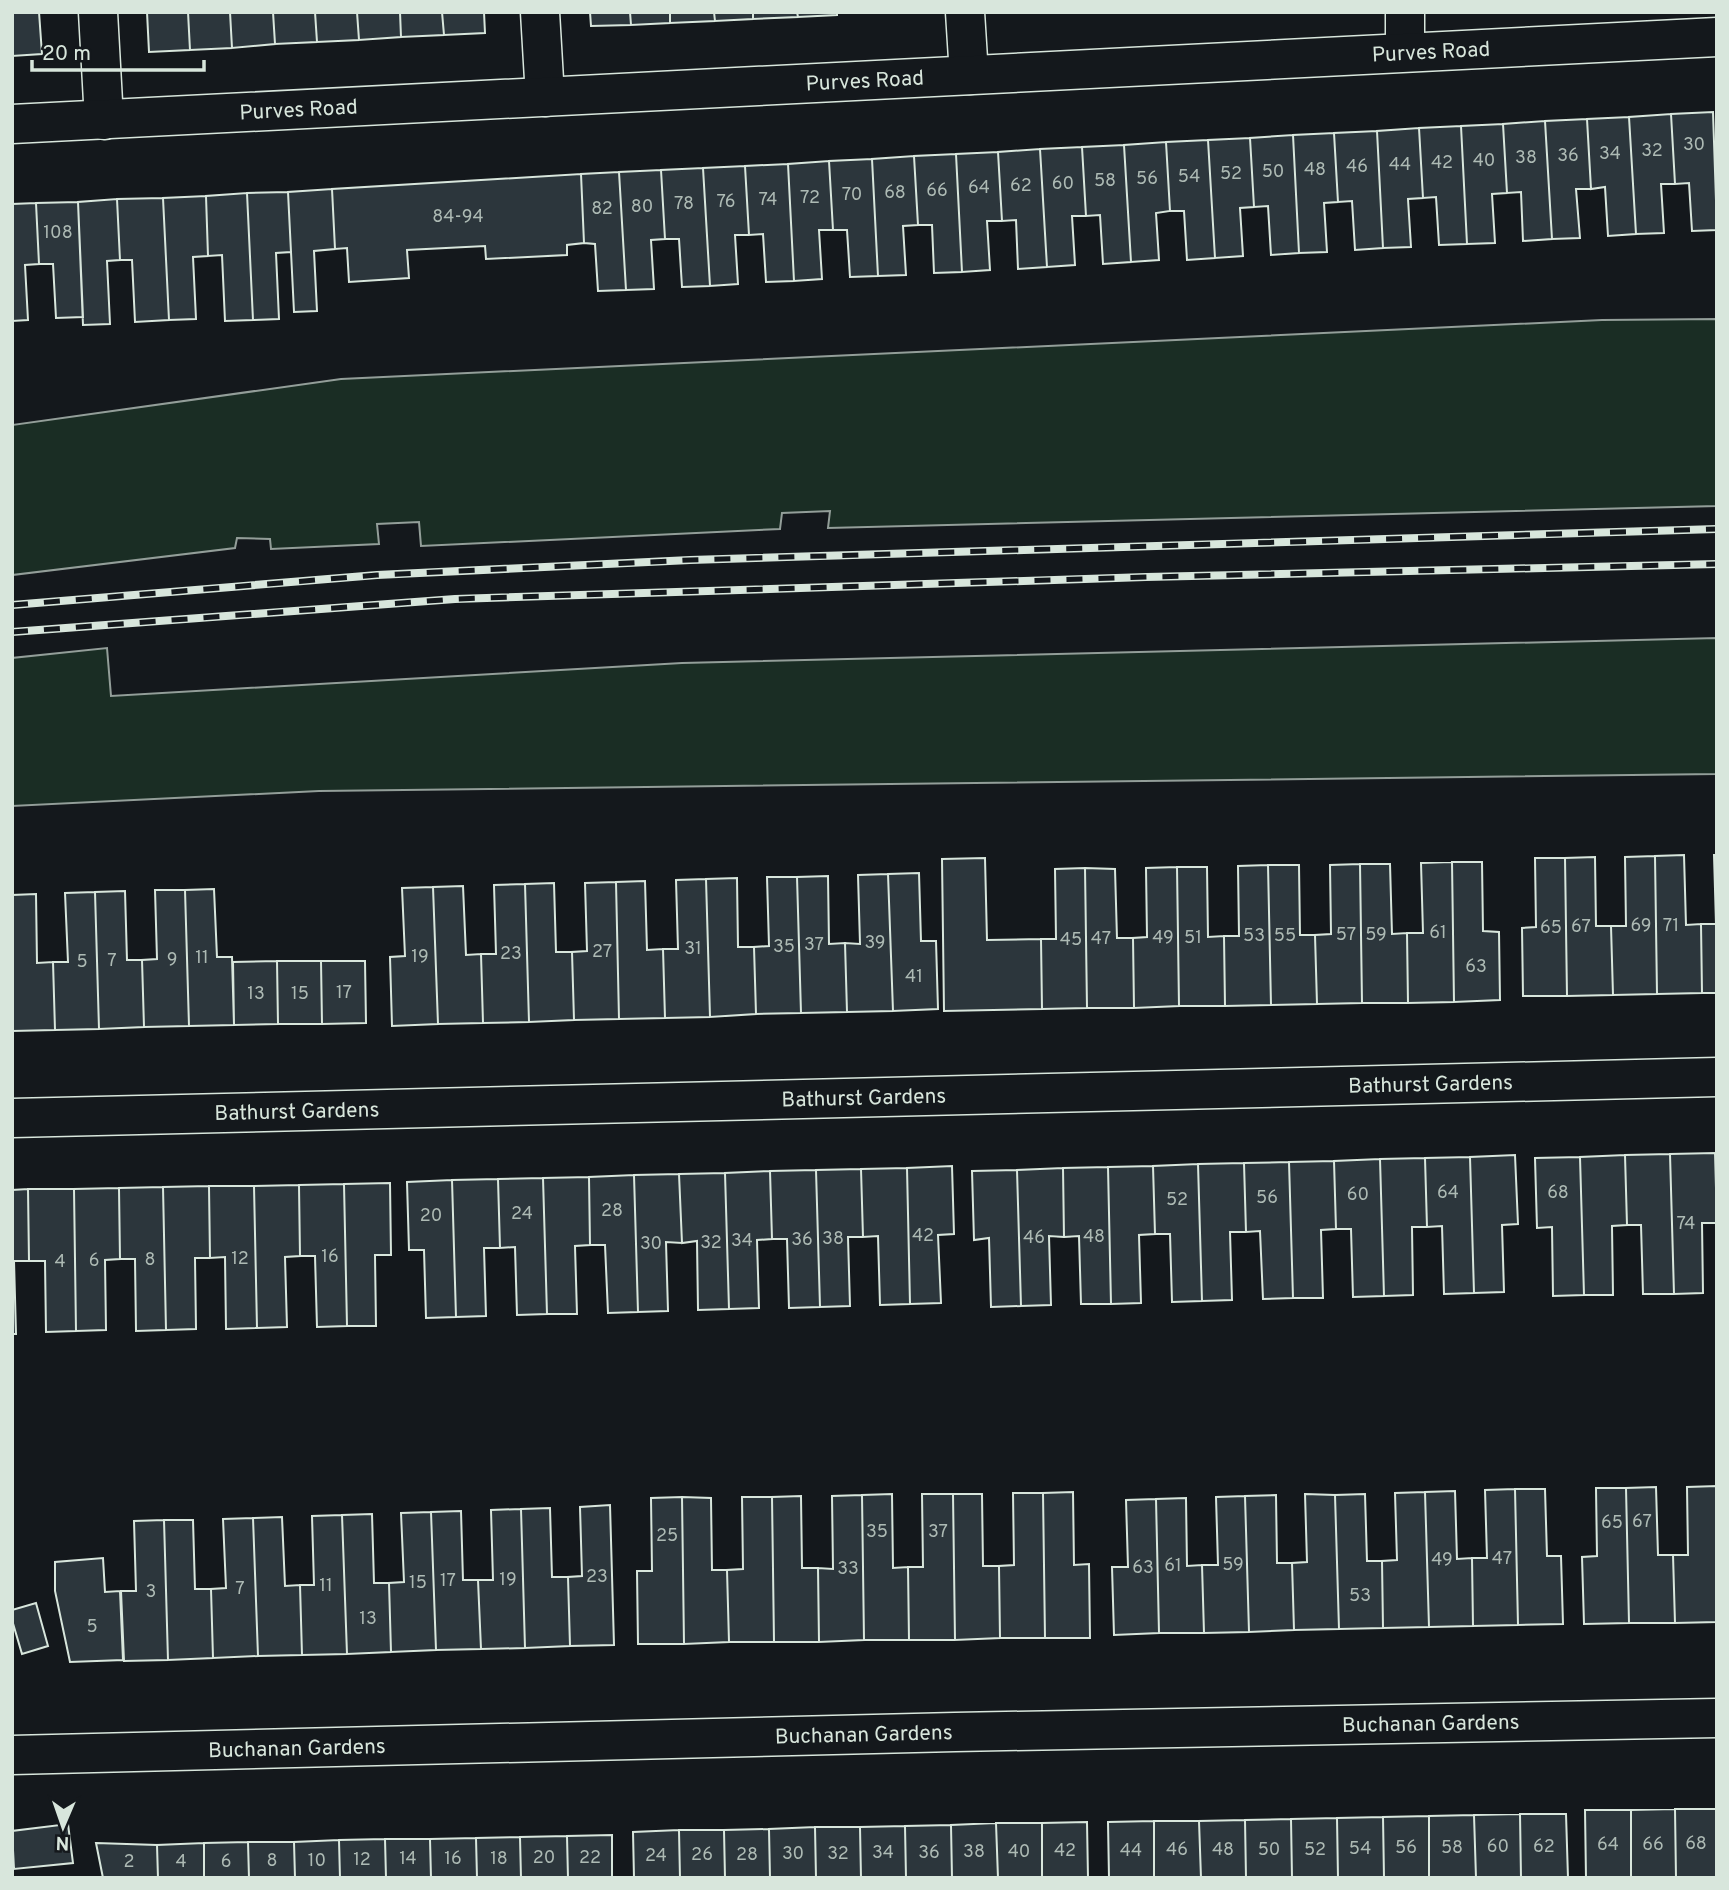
<svg xmlns="http://www.w3.org/2000/svg" width="1729" height="1890" font-family="Overpass,sans-serif">
	<rect width="100%" height="100%" fill="#14181c"/>
	<path fill="#1a2d24" stroke="#939e99" stroke-width="2" d="M1717,319V506L828,528L830,511L782,513L780,529L421,546L419,522L377,524L379,544L271,549L270,539L237,538L235,548L12,575V425L341,379L1602,320Z
		M1717,638V774L319,791L12,806V658L107,648L111,696L682,663Z"/>
	<path fill="#2c363c" stroke="#d8e6dc" stroke-width="2" d="M12,12H39L42,54L12,56Z
		M147,12H188L190,50L149,52Z
		M188,12H230L232,48L190,50Z
		M230,12H273L275,44L232,48Z
		M273,12H315L317,42L275,44Z
		M315,12H357L359,40L317,42Z
		M357,12H400L401,37L359,40Z
		M400,12H442L444,35L401,37Z
		M442,12H484L485,33L444,35Z
		M590,12H630L631,25L591,26Z
		M630,12H670V23L631,25Z
		M670,12H714L715,21L670,23Z
		M714,12H753V19L715,21Z
		M753,12H797L798,17L753,19Z
		M797,12H837V15L798,17Z
		M1713,112L1717,230L1692,231L1689,183L1675,184L1671,114Z
		M1671,114L1675,184H1661L1664,233L1636,234L1629,117Z
		M1629,117L1636,234L1608,236L1605,187L1591,189L1587,119Z
		M1587,119L1591,189H1576L1580,238L1552,239L1545,121Z
		M1545,121L1552,239L1523,241L1521,192L1507,193L1503,124Z
		M1503,124L1507,193L1492,194L1495,243L1467,244L1461,126Z
		M1461,126L1467,244L1439,245L1436,197L1423,198L1419,128Z
		M1419,128L1423,198L1408,199L1411,247L1383,248L1377,131Z
		M1377,131L1383,248L1355,250L1352,201L1338,202L1334,133Z
		M1334,133L1338,202L1324,203L1327,252L1299,253L1293,135Z
		M1293,135L1299,253L1271,255L1268,206L1254,207L1250,138Z
		M1250,138L1254,207L1240,208L1243,256L1215,258L1208,140Z
		M1208,140L1215,258L1187,260L1184,211H1170L1166,142Z
		M1166,142L1170,211L1156,213L1159,260L1131,262L1124,145Z
		M1124,145L1131,262L1103,264L1100,215L1086,216L1082,147Z
		M1082,147L1086,216H1072L1075,265L1047,267L1040,149Z
		M1040,149L1047,267L1018,269L1016,220L1002,221L998,152Z
		M998,152L1002,221H987L990,270L962,272L956,154Z
		M956,154L962,272L934,273L932,225H918L914,156Z
		M914,156L918,225L903,226L906,275L878,276L872,159Z
		M872,159L878,276L850,277L847,230H833L829,161Z
		M829,161L833,230H819L822,279L794,281L788,164Z
		M788,164L794,281L766,282L763,234L749,235L745,166Z
		M745,166L749,235H735L738,284L710,286L703,168Z
		M703,168L710,286L682,287L679,239H665L661,170Z
		M661,170L665,239L651,240L654,289L626,290L619,172Z
		M619,172L626,290L598,291L595,244L584,243L581,174Z
		M581,174L584,243L567,245V255L486,259L485,246L407,250L409,278L349,282L347,248L335,249L332,189Z
		M332,189L335,249L314,251L317,311L294,312L288,192Z
		M288,192L291,252L276,253L279,319L253,320L247,193Z
		M247,193L253,320L225,321L222,255L208,256L206,196Z
		M206,196L208,256L193,257L196,319L169,320L163,198Z
		M163,198L169,320L135,322L132,260H120L117,199Z
		M117,199L120,260L107,261L110,324L83,325L78,202Z
		M78,202L83,317L56,318L53,264H39L36,203Z
		M36,203L39,264L25,265L28,320L12,321V204Z
		M1684,855L1686,925L1701,924L1702,993L1657,994L1655,856Z
		M1714,855H1717V993H1702L1701,924H1716Z
		M1655,856L1657,994L1613,995L1611,926H1626L1625,857Z
		M1595,857L1596,926H1611L1613,995L1567,996L1565,858Z
		M985,858L987,940L1041,939L1042,1009L944,1011L942,859Z
		M1535,858H1565L1567,996H1523L1522,928L1536,927Z
		M1452,862H1482L1483,931L1499,932L1500,1000L1454,1002Z
		M1452,862L1454,1002L1408,1003L1407,933H1423L1421,863Z
		M1360,864H1390L1392,934L1407,933L1408,1003H1362Z
		M1360,864L1362,1003L1317,1004L1315,935L1331,934L1330,865Z
		M1268,865H1299L1300,935H1315L1317,1004L1271,1005Z
		M1268,865L1271,1005L1225,1006L1224,936H1239L1238,866Z
		M1177,867H1207L1208,937L1224,936L1225,1006H1179Z
		M1177,867L1179,1006L1134,1008L1133,938L1147,937L1146,868Z
		M1085,868L1115,869L1117,938H1133L1134,1008H1087Z
		M1085,868L1087,1008L1042,1009L1041,939H1056L1055,869Z
		M919,873L921,941H936L938,1009L893,1011L888,874Z
		M888,874L893,1011L847,1012L845,943L860,944L858,875Z
		M828,876L829,944L845,943L847,1012L801,1013L797,877Z
		M767,877H797L801,1013L756,1014L754,947L769,946Z
		M737,878L738,947H754L756,1014L710,1017L706,879Z
		M706,879L710,1017L665,1018L663,949H678L676,880Z
		M645,881L647,950L663,949L665,1018L619,1019L616,882Z
		M616,882L619,1019L574,1020L572,952L587,951L585,883Z
		M554,883L556,952H572L574,1020L529,1022L525,884Z
		M525,884L529,1022L483,1023L481,954H496L494,885Z
		M463,886L466,955L481,954L483,1023L438,1024L433,887Z
		M433,887L438,1024L392,1026L390,957L405,956L402,888Z
		M214,889L217,957H232L234,1025L189,1026L185,890Z
		M155,890H185L189,1026L144,1027L142,960L157,959Z
		M125,891L127,960H142L144,1027L99,1029L95,892Z
		M95,892L99,1029L55,1030L53,962H68L65,893Z
		M36,894L37,963L53,962L55,1030L12,1031V895Z
		M277,961H321L322,1024H278Z
		M277,961L278,1024L234,1025L233,962Z
		M321,961H365L366,1023L322,1024Z
		M1715,1153L1717,1223H1702L1703,1293L1674,1294L1670,1154Z
		M1670,1154L1674,1294H1643L1641,1225H1627L1625,1155Z
		M1515,1155L1518,1224L1502,1225L1504,1292L1474,1293L1470,1157Z
		M1625,1155L1627,1225L1612,1226L1613,1295H1584L1580,1157Z
		M1470,1157L1474,1293L1444,1294L1442,1226L1427,1227L1425,1158Z
		M1580,1157L1584,1295L1553,1296L1552,1227L1537,1228L1535,1158Z
		M1425,1158L1427,1227H1412L1413,1295L1384,1296L1380,1159Z
		M1380,1159L1384,1296L1353,1297L1351,1229H1336L1334,1161Z
		M1334,1161L1336,1229L1321,1230L1323,1298H1293L1289,1162Z
		M1289,1162L1293,1298L1263,1299L1260,1231L1246,1232L1244,1163Z
		M1244,1163L1246,1232H1230L1232,1300L1202,1301L1198,1164Z
		M1198,1164L1202,1301L1172,1302L1170,1234H1155L1153,1166Z
		M952,1166L954,1234L938,1235L941,1303L910,1304L907,1168Z
		M1153,1166L1155,1234L1139,1235L1141,1303L1111,1304L1108,1167Z
		M1108,1167L1111,1304H1081L1079,1236L1064,1237L1063,1168Z
		M907,1168L910,1304L880,1305L878,1236L863,1237L861,1169Z
		M1063,1168L1064,1237L1049,1236L1051,1305L1021,1306L1017,1170Z
		M861,1169L863,1237H848L850,1306L820,1307L816,1170Z
		M816,1170L820,1307L789,1308L787,1239H772L770,1171Z
		M1017,1170L1021,1306L991,1307L989,1238L974,1240L972,1171Z
		M770,1171L772,1239L757,1240L759,1308L729,1309L725,1173Z
		M725,1173L729,1309L698,1310L697,1241L682,1243L679,1174Z
		M679,1174L682,1243L666,1242L668,1311L638,1312L634,1175Z
		M634,1175L638,1312L608,1313L605,1245H590L589,1177Z
		M589,1177L590,1245L575,1246L577,1314H547L543,1178Z
		M543,1178L547,1314L517,1315L515,1247L500,1248L498,1179Z
		M498,1179L500,1248H484L486,1316L456,1317L452,1180Z
		M452,1180L456,1317L426,1318L424,1250H409L407,1182Z
		M390,1183L391,1255H375L376,1326H347L344,1184Z
		M344,1184L347,1326L317,1327L315,1256H300L299,1185Z
		M299,1185L300,1256L285,1257L287,1327L257,1328L254,1186Z
		M209,1186H254L257,1328L226,1329L225,1257L210,1258Z
		M209,1186L210,1258H195L196,1329L166,1330L163,1187Z
		M163,1187L166,1330L136,1331L135,1259H120L119,1188Z
		M119,1188L120,1259L105,1260L106,1330L76,1331L74,1189Z
		M28,1189L29,1261H14L16,1334H12V1190Z
		M28,1189H74L76,1331L46,1332L45,1261H29Z
		M1717,1486V1622L1675,1623L1673,1555H1688L1687,1487Z
		M1656,1487L1658,1555H1673L1675,1623H1629L1626,1488Z
		M1596,1488H1626L1629,1623L1584,1624L1582,1557L1597,1556Z
		M1515,1489L1518,1625L1473,1626L1472,1558H1487L1485,1490Z
		M1515,1489H1545L1547,1556H1561L1563,1624L1518,1625Z
		M1455,1491L1457,1559L1472,1558L1473,1626L1429,1627L1425,1492Z
		M1073,1492L1074,1565L1089,1564L1090,1638H1045L1043,1493Z
		M1425,1492L1429,1627L1383,1628L1382,1561L1397,1560L1395,1493Z
		M1013,1493H1043L1045,1638H1000L999,1566L1014,1565Z
		M892,1494L893,1568L908,1567L909,1640H864L862,1495Z
		M922,1494H953L955,1640H909L908,1567H923Z
		M953,1494H982L983,1566H999L1000,1638L955,1640Z
		M1305,1494L1335,1495L1339,1629L1294,1630L1292,1563L1307,1562Z
		M1365,1494L1367,1561H1382L1383,1628L1339,1629L1335,1495Z
		M862,1495L864,1640L819,1642L818,1568L833,1569L832,1496Z
		M1276,1495L1277,1563H1292L1294,1630L1249,1632L1245,1496Z
		M801,1496L802,1568H818L819,1642H774L772,1497Z
		M1245,1496L1249,1632L1204,1633L1202,1565H1218L1216,1497Z
		M682,1497L711,1498L712,1570H727L729,1642L684,1644Z
		M682,1497L684,1644H638L637,1571H652L651,1498Z
		M742,1497H772L774,1642H729L727,1570L743,1569Z
		M1186,1498L1187,1566L1202,1565L1204,1633H1159L1156,1499Z
		M1156,1499L1159,1633L1114,1635L1112,1567H1128L1126,1500Z
		M610,1505L614,1645L570,1646L568,1577L582,1576L580,1507Z
		M550,1508L552,1577H568L570,1646L525,1648L521,1509Z
		M521,1509L525,1648L481,1649L478,1580H493L491,1510Z
		M461,1511L463,1580H478L481,1649L436,1650L431,1512Z
		M431,1512L436,1650L391,1652L389,1583L404,1582L401,1513Z
		M372,1514L374,1583H389L391,1652L347,1654L342,1515Z
		M342,1515L347,1654L302,1655L300,1585H314L312,1516Z
		M282,1517L285,1586L300,1585L302,1655L258,1656L253,1518Z
		M253,1518L258,1656L213,1658L211,1589L226,1588L223,1519Z
		M164,1520H193L195,1589H211L213,1658L168,1660Z
		M164,1520L168,1660L124,1661L121,1591H136L134,1521Z
		M103,1558L105,1592L120,1591L123,1660L70,1662L55,1591V1562Z
		M36,1603L48,1646L22,1654L12,1620V1610Z
		M1675,1809H1717V1878H1676Z
		M1675,1809L1676,1878H1631V1810Z
		M1585,1810H1631V1878H1586Z
		M1520,1814H1566L1568,1878H1521Z
		M1520,1814L1521,1878H1476L1474,1815Z
		M1474,1815L1476,1878H1429V1816Z
		M1429,1816V1878H1384L1383,1817Z
		M1383,1817L1384,1878H1338L1337,1818Z
		M1337,1818L1338,1878H1292L1291,1819Z
		M1291,1819L1292,1878H1246L1245,1820Z
		M1245,1820L1246,1878H1201L1199,1821Z
		M1154,1821H1199L1201,1878H1154Z
		M1154,1821V1878H1109L1108,1822Z
		M1087,1822L1088,1878H1042V1823Z
		M996,1823H1042V1878H998Z
		M996,1823L998,1878H952L951,1825Z
		M68,1824L73,1863L14,1869L12,1831Z
		M951,1825L952,1878H906L905,1826Z
		M905,1826L906,1878H861L860,1827Z
		M815,1827H860L861,1878H816Z
		M815,1827L816,1878H770L769,1829Z
		M769,1829L770,1878H725L724,1830Z
		M679,1830H724L725,1878H680Z
		M679,1830L680,1878H634L633,1832Z
		M612,1835V1878H568L567,1836Z
		M567,1836L568,1878H521L520,1837Z
		M520,1837L521,1878H477L476,1838Z
		M476,1838L477,1878H431L430,1839Z
		M385,1839H430L431,1878H386Z
		M385,1839L386,1878H340L339,1840Z
		M339,1840L340,1878H295L294,1842Z
		M248,1842H294L295,1878H249Z
		M248,1842L249,1878H204V1843Z
		M96,1843L157,1845L158,1878H103Z
		M204,1843V1878H158L157,1845Z"/>
	<g fill="none" stroke-linecap="round" stroke-linejoin="round">
		<defs>
			<g id="minor">
				<path d="M98,12L104,120"/>
				<path d="M540,12L545,97"/>
				<path d="M965,12L969,75"/>
				<path d="M1405,12V52"/>
				<path id="s1" d="M12,124L1717,37"/>
				<path id="s2" d="M12,1118L1717,1077"/>
				<path id="s3" d="M12,1755L955,1732L1717,1718"/>
			</g>
		</defs>
		<use href="#minor" stroke="#d8e6dc" stroke-width="41"/>
		<use href="#minor" stroke="#14181c" stroke-width="38"/>
		<defs>
			<path id="rail" d="M12,605L377,575L690,560L1717,529
				M12,632L455,599L1146,577L1717,564"/>
		</defs>
		<use href="#rail" stroke="#d8e6dc" stroke-width="8"/>
		<use href="#rail" stroke="#14181c" stroke-width="5" stroke-dasharray="16" stroke-linecap="butt"/>
	</g>
	<g text-anchor="middle" stroke-width="5" stroke-linejoin="round" paint-order="stroke">
		<g font-size="18" fill="#adbab4">
			<text x="1694" y="150">30</text>
			<text x="1652" y="156">32</text>
			<text x="1610" y="159">34</text>
			<text x="1568" y="161">36</text>
			<text x="1526" y="163">38</text>
			<text x="1484" y="166">40</text>
			<text x="1442" y="168">42</text>
			<text x="1400" y="170">44</text>
			<text x="1357" y="172">46</text>
			<text x="1315" y="175">48</text>
			<text x="1273" y="177">50</text>
			<text x="1231" y="179">52</text>
			<text x="1189" y="182">54</text>
			<text x="1147" y="184">56</text>
			<text x="1105" y="186">58</text>
			<text x="1063" y="189">60</text>
			<text x="1021" y="191">62</text>
			<text x="979" y="193">64</text>
			<text x="937" y="196">66</text>
			<text x="895" y="198">68</text>
			<text x="852" y="200">70</text>
			<text x="810" y="203">72</text>
			<text x="768" y="205">74</text>
			<text x="726" y="207">76</text>
			<text x="684" y="209">78</text>
			<text x="642" y="212">80</text>
			<text x="602" y="214">82</text>
			<text x="458" y="222">84-94</text>
			<text x="58" y="238">108</text>
			<text x="1641" y="931">69</text>
			<text x="1671" y="931">71</text>
			<text x="1581" y="932">67</text>
			<text x="1551" y="933">65</text>
			<text x="1438" y="938">61</text>
			<text x="1346" y="940">57</text>
			<text x="1376" y="940">59</text>
			<text x="1254" y="941">53</text>
			<text x="1285" y="941">55</text>
			<text x="1163" y="943">49</text>
			<text x="1193" y="943">51</text>
			<text x="1101" y="944">47</text>
			<text x="1071" y="945">45</text>
			<text x="875" y="948">39</text>
			<text x="814" y="950">37</text>
			<text x="784" y="952">35</text>
			<text x="693" y="954">31</text>
			<text x="602" y="957">27</text>
			<text x="511" y="959">23</text>
			<text x="420" y="962">19</text>
			<text x="202" y="963">11</text>
			<text x="172" y="965">9</text>
			<text x="112" y="966">7</text>
			<text x="82" y="967">5</text>
			<text x="1476" y="972">63</text>
			<text x="914" y="982">41</text>
			<text x="344" y="998">17</text>
			<text x="256" y="999">13</text>
			<text x="300" y="999">15</text>
			<text x="1448" y="1198">64</text>
			<text x="1558" y="1198">68</text>
			<text x="1358" y="1200">60</text>
			<text x="1267" y="1203">56</text>
			<text x="1177" y="1205">52</text>
			<text x="612" y="1216">28</text>
			<text x="522" y="1219">24</text>
			<text x="431" y="1221">20</text>
			<text x="1686" y="1229">74</text>
			<text x="923" y="1241">42</text>
			<text x="1094" y="1242">48</text>
			<text x="1034" y="1243">46</text>
			<text x="833" y="1244">38</text>
			<text x="802" y="1245">36</text>
			<text x="742" y="1246">34</text>
			<text x="711" y="1248">32</text>
			<text x="651" y="1249">30</text>
			<text x="330" y="1262">16</text>
			<text x="240" y="1264">12</text>
			<text x="150" y="1265">8</text>
			<text x="94" y="1266">6</text>
			<text x="60" y="1267">4</text>
			<text x="1642" y="1527">67</text>
			<text x="1612" y="1528">65</text>
			<text x="877" y="1537">35</text>
			<text x="938" y="1537">37</text>
			<text x="667" y="1541">25</text>
			<text x="1502" y="1564">47</text>
			<text x="1442" y="1565">49</text>
			<text x="1233" y="1570">59</text>
			<text x="1173" y="1571">61</text>
			<text x="1143" y="1573">63</text>
			<text x="848" y="1574">33</text>
			<text x="597" y="1582">23</text>
			<text x="508" y="1585">19</text>
			<text x="448" y="1586">17</text>
			<text x="418" y="1588">15</text>
			<text x="326" y="1591">11</text>
			<text x="240" y="1594">7</text>
			<text x="151" y="1597">3</text>
			<text x="1360" y="1601">53</text>
			<text x="368" y="1624">13</text>
			<text x="92" y="1632">5</text>
			<text x="1696" y="1849">68</text>
			<text x="1608" y="1850">64</text>
			<text x="1653" y="1850">66</text>
			<text x="1498" y="1852">60</text>
			<text x="1544" y="1852">62</text>
			<text x="1406" y="1853">56</text>
			<text x="1452" y="1853">58</text>
			<text x="1360" y="1854">54</text>
			<text x="1177" y="1855">46</text>
			<text x="1223" y="1855">48</text>
			<text x="1269" y="1855">50</text>
			<text x="1315" y="1855">52</text>
			<text x="1065" y="1856">42</text>
			<text x="1131" y="1856">44</text>
			<text x="974" y="1857">38</text>
			<text x="1019" y="1857">40</text>
			<text x="883" y="1858">34</text>
			<text x="929" y="1858">36</text>
			<text x="793" y="1859">30</text>
			<text x="838" y="1859">32</text>
			<text x="702" y="1860">26</text>
			<text x="747" y="1860">28</text>
			<text x="656" y="1861">24</text>
			<text x="544" y="1863">20</text>
			<text x="590" y="1863">22</text>
			<text x="408" y="1864">14</text>
			<text x="453" y="1864">16</text>
			<text x="499" y="1864">18</text>
			<text x="362" y="1865">12</text>
			<text x="272" y="1866">8</text>
			<text x="317" y="1866">10</text>
			<text x="129" y="1867">2</text>
			<text x="181" y="1867">4</text>
			<text x="226" y="1867">6</text>
		</g>
		<g font-size="21" fill="#d8e6dc" stroke="#14181c">
			<text dy="7" stroke="none"><textPath href="#s1" startOffset="1421">Purves Road</textPath></text>
			<text dy="7" stroke="none"><textPath href="#s1" startOffset="854">Purves Road</textPath></text>
			<text dy="7" stroke="none"><textPath href="#s1" startOffset="287">Purves Road</textPath></text>
			<text dy="7" stroke="none"><textPath href="#s2" startOffset="1419">Bathurst Gardens</textPath></text>
			<text dy="7" stroke="none"><textPath href="#s2" startOffset="852">Bathurst Gardens</textPath></text>
			<text dy="7" stroke="none"><textPath href="#s2" startOffset="285">Bathurst Gardens</textPath></text>
			<text dy="7" stroke="none"><textPath href="#s3" startOffset="1419">Buchanan Gardens</textPath></text>
			<text dy="7" stroke="none"><textPath href="#s3" startOffset="852">Buchanan Gardens</textPath></text>
			<text dy="7" stroke="none"><textPath href="#s3" startOffset="285">Buchanan Gardens</textPath></text>
		</g>
	</g>
	<rect width="1729" height="1890" fill="none" stroke="#d8e6dc" stroke-width="28"/>
	<g transform="translate(63 1827) rotate(182)" stroke="#14181c" stroke-width="5" paint-order="stroke">
	<path d="M0-5L12 26L0 18L-12 26Z" fill="#d8e6dc"/>
	<text y="-10" font-size="19" font-weight="bold" text-anchor="middle" fill="#d8e6dc">N</text>
	</g>
	<path d="M32 60v10h172v-10" fill="none" stroke="#d8e6dc" stroke-width="3.5"/>
	<text x="42" y="60" font-size="21" fill="#d8e6dc" stroke="#14181c" stroke-width="5" paint-order="stroke">20 m</text>
</svg>
